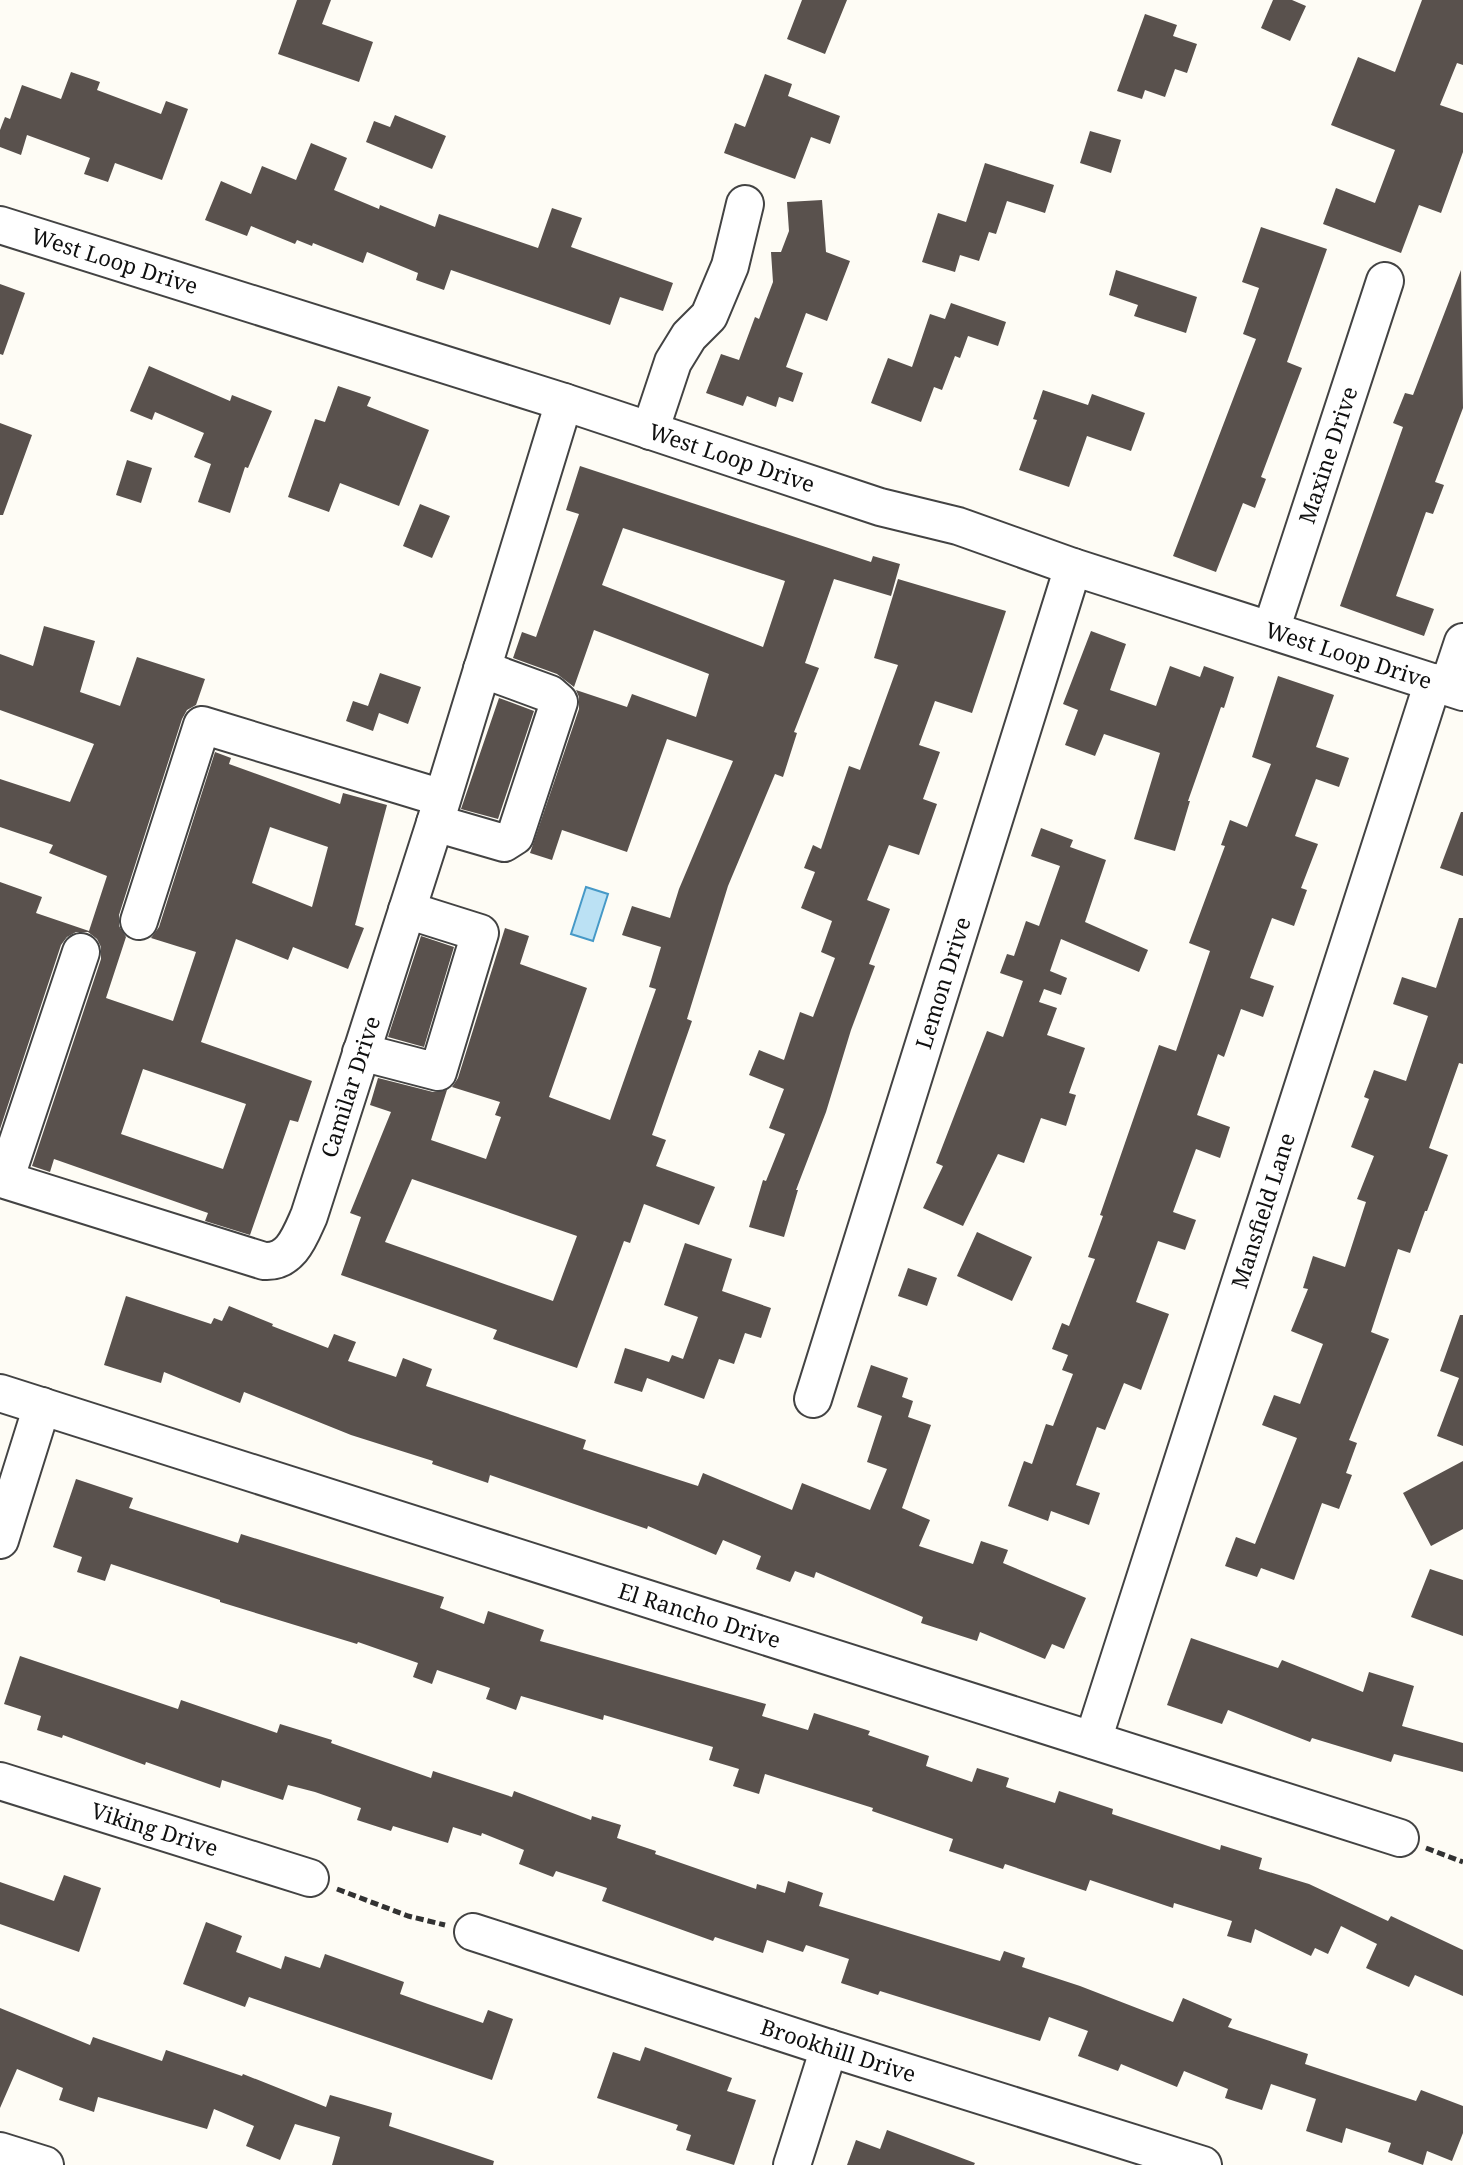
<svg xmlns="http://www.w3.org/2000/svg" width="1463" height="2165" font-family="'Noto Serif',serif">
	<rect width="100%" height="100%" fill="#fefcf5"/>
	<path fill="#bbe1f4" stroke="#4699c7" stroke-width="2" d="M586,887L608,894L593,941L571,934Z"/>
	<path fill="#59514d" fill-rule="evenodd" d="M297,0H331L322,24L373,42L359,82L278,54Z
		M802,0H847L825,54L787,39Z
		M1273,0H1292L1306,6L1290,41L1261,28Z
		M1422,0H1463V65L1457,63L1440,105L1463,113V152L1441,213L1419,205L1401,253L1323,224L1336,188L1375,203L1395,150L1331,125L1358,57L1395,72Z
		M1145,14L1177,25L1173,36L1197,44L1187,73L1175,69L1165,97L1145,90L1142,99L1117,91Z
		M71,72L100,82L97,90L161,114L166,101L188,109L162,180L115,163L108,182L84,174L90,158L27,135L21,155L0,147V130L5,117L10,119L22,85L61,99Z
		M765,74L792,84L788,96L840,116L830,144L811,137L795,179L724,153L735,123L745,127Z
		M395,115L446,136L432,169L366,142L374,121L390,127Z
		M1090,131L1121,140L1111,173L1080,163Z
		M311,143L347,158L334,190L379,209L380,205L435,227L439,214L538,248L552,208L582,218L571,247L673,283L663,311L620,297L610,325L451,270L444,290L416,280L418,273L367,252L363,263L313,243L312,246L297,240L295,244L251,226L247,236L205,220L221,181L251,194L262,166L296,180Z
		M985,163L1054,185L1045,213L1007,201L996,234L989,232L979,261L960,255L955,272L922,262L938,213L966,222Z
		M822,200L826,252L850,261L827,321L806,313L786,367L803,373L793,402L779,397L776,407L747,396L743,406L706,393L721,354L739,360L755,317L759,319L773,282L771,252H781L789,231L787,202Z
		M1261,227L1327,249L1287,362L1302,368L1261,477L1266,479L1255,508L1243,503L1216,572L1173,556L1256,339L1243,334L1259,288L1242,282Z
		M1116,270L1197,297L1186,333L1134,316L1138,305L1109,295Z
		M1461,270L1463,408L1435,482L1444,485L1433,514L1426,512L1396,596L1434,609L1424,636L1340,606L1403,427L1393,423L1405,393L1413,395Z
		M0,284L25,293L3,355L0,354Z
		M951,303L1006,322L998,346L968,336L960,358L955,356L942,390L934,387L921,422L871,403L888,358L912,367L930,314L945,319Z
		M149,366L230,401L232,395L272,411L248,468L245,467L230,513L198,502L211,464L194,457L204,433L155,412L152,420L130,411Z
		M338,386L371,397L367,406L429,430L399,506L340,483L329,512L288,497L315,419L325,422Z
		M1043,390L1088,405L1092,394L1145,413L1131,451L1087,436L1069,487L1019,470L1037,420L1033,419Z
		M0,423L32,435L3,515H0Z
		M127,460L152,468L141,503L116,495Z
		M580,466L871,562L873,556L900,564L891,596L834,579L805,663L819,668L794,732L797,733L783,777L775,774L728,886L687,1019L692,1021L652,1135L666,1140L656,1166L715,1187L699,1225L644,1204L630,1243L624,1241L577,1368L493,1339L497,1330L341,1275L361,1217L350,1213L391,1112L370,1105L378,1078L433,1092L447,1090L431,1140L486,1159L501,1117L495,1115L500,1102L452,1087L458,1078L505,928L529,936L520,964L587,988L549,1097L610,1120L656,989L649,987L661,947L622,935L632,906L670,918L679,889L733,761L667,739L627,852L562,830L552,860L530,853L579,709V697L576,690L627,707L632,694L696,717L709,674L594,630L574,687L557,674L513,658L522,632L536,637L579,514L566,510ZM623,528L785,581L763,647L602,585ZM412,1179L577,1236L553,1301L385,1242Z
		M420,504L450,516L432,558L403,546Z
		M898,579L1006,611L972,713L935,701L919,745L940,752L923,799L937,804L919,855L889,845L867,900L890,909L869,964L875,966L851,1030L826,1112L796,1190H798L784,1237L749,1227L763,1180L766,1181L785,1134L769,1128L784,1089L749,1075L759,1050L784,1060L800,1012L813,1017L835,958L821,952L832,921L801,908L815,872L804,868L813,845L821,849L849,766L860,770L898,665L874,658Z
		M44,626L95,641L80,692L120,706L137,657L205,679L196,705L187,710L182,719L119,915V926L126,937L106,998L173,1021L196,952L151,938L159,927L215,752L231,758L229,764L340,804L343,793L387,805L355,925L364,928L348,969L293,947L288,960L236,939L201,1042L312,1081L298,1122L290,1120L250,1235L205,1221L208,1213L54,1159L50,1172L32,1166L101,959V947L97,939L88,932H76L67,937L61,945L0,1129V882L42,897L36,913L89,931L107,876L49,853L53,845L0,827V779L70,802L94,744L0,710V654L33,666ZM270,827L328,847L312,907L252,883ZM143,1069L246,1104L223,1169L121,1134Z
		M1091,631L1126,644L1110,690L1156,706L1170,666L1200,677L1204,666L1234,677L1224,708L1221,707L1188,801H1190L1175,851L1134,839L1160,753L1104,734L1095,756L1065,745L1078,710L1063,704Z
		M380,673L421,687L408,724L379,713L373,731L346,721L353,701L368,706Z
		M1278,676L1334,695L1316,747L1349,758L1339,787L1316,779L1295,836L1318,844L1301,888L1307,890L1294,926L1272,918L1250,978L1274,986L1263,1017L1241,1009L1224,1057L1218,1054L1197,1115L1230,1127L1220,1158L1196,1149L1173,1212L1196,1220L1185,1250L1158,1241L1136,1302L1169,1314L1141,1390L1124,1383L1105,1430L1097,1427L1076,1485L1100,1493L1089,1525L1051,1511L1048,1521L1008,1506L1024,1461L1032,1464L1046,1424L1053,1426L1073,1374L1062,1370L1068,1355L1052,1349L1062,1323L1069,1326L1095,1259L1088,1257L1103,1216L1100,1215L1159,1045L1176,1051L1210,951L1189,943L1225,846L1221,845L1230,820L1247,827L1271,764L1252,757Z
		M499,698L534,711L498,819L461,809Z
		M1461,812H1463V876L1440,868Z
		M1041,828L1073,840L1070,847L1106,860L1085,922L1148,950L1139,972L1061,939L1050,971L1067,978L1061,995L1044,989L1039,1002L1057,1008L1047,1035L1085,1048L1069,1093L1076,1095L1066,1126L1041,1118L1024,1163L998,1154L963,1226L923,1208L943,1166L936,1163L987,1031L1003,1037L1023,981L1000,973L1007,954L1014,956L1026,921L1039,926L1060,866L1031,856Z
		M1459,918H1463V1064L1459,1063L1429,1148L1448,1155L1427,1211H1425L1410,1253L1398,1249L1371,1332L1389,1339L1349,1440L1357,1443L1346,1473L1352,1475L1339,1509L1322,1503L1294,1580L1261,1568L1257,1577L1225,1566L1236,1537L1255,1544L1297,1438L1262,1425L1274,1395L1300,1404L1323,1344L1291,1331L1308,1289L1303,1288L1313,1256L1345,1267L1366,1202L1357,1199L1374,1156L1351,1147L1369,1099L1364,1097L1374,1070L1406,1081L1428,1016L1393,1004L1402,977L1436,988Z
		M421,936L454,947L424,1047L388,1037Z
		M977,1232L1032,1257L1012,1301L957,1276Z
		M685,1243L732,1259L722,1291L771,1308L761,1338L745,1333L734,1364L719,1359L704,1399L647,1378L642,1392L614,1383L625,1348L669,1362L672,1355L683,1359L698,1317L664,1305Z
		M908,1268L937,1278L927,1306L898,1296Z
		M126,1296L211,1324L214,1318L222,1321L229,1306L273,1324L272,1326L328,1348L334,1334L356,1342L348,1361L396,1377L403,1358L432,1369L426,1386L586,1440L583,1449L698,1486L703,1473L792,1510L802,1483L870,1510L887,1469L867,1462L882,1416L857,1407L871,1365L908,1378L902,1397L913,1401L908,1417L931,1425L902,1508L930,1520L919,1546L973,1564L981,1541L1008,1550L1003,1563L1086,1598L1064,1649L1052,1644L1045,1659L980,1632L977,1641L921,1623L923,1617L816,1572L814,1578L795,1571L790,1582L756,1569L761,1556L723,1540L716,1555L648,1526L647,1529L490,1475L488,1483L432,1464L433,1461L351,1435L244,1392L240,1403L164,1372L161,1383L104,1365Z
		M1460,1315H1463V1446L1437,1436L1459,1378L1440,1371Z
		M1463,1461V1529L1431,1546L1403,1493Z
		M76,1479L133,1498L129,1508L238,1543L241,1534L444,1597L440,1608L484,1624L488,1611L544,1630L540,1641L766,1704L762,1716L808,1730L814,1713L870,1731L868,1735L929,1756L926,1766L972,1782L977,1768L1009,1778L1006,1787L1055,1803L1059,1791L1113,1809L1112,1814L1220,1850L1221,1845L1262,1858L1259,1869L1309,1884L1388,1921L1391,1916L1463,1950V1996L1415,1975L1409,1987L1366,1968L1377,1944L1341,1926L1328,1954L1315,1948L1311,1956L1255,1929L1251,1943L1227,1936L1232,1921L1174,1903L1173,1908L1090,1880L1086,1891L1005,1864L1003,1869L949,1851L953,1839L872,1811L873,1808L765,1774L759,1794L733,1786L739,1769L709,1760L713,1747L604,1715L603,1720L521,1696L516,1710L486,1699L490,1688L437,1670L432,1684L413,1677L418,1663L358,1642L357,1644L220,1602V1600L111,1564L105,1581L77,1572L82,1557L53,1547Z
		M1430,1569L1463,1580V1636L1411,1617Z
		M1191,1638L1278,1668L1282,1660L1363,1692L1369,1672L1414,1686L1402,1726L1463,1743V1772L1394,1754L1391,1762L1312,1738L1310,1742L1228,1710L1222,1724L1167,1705Z
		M20,1656L178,1709L181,1700L277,1733L280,1724L332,1740L331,1743L431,1778L433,1771L512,1797L514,1791L591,1820L592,1816L621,1825L617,1838L656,1851L655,1854L756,1889L757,1884L785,1893L788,1881L823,1893L819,1906L1000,1961L1004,1951L1025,1958L1022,1967L1080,1986L1173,2022L1183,1998L1232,2019L1228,2027L1308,2054L1305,2064L1416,2101L1421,2090L1463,2106V2133L1452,2161L1427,2151L1423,2165L1388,2152L1391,2143L1346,2128L1342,2143L1306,2131L1316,2099L1271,2084L1262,2110L1225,2098L1228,2089L1184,2071L1177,2087L1121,2064L1118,2071L1078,2056L1088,2031L1049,2017L1040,2041L880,1991L878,1995L841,1983L849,1959L806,1945L803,1952L767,1940L763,1953L715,1937L713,1941L602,1901L607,1888L556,1871L553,1877L519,1864L524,1850L482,1833L481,1836L453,1827L448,1843L393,1826L391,1831L357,1820L361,1808L315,1792L288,1785L283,1800L222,1780L220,1788L146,1762L145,1765L63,1735L62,1738L37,1730L41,1716L4,1704Z
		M64,1875L101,1888L79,1952L0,1924V1882L54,1901Z
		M206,1922L242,1936L236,1952L281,1969L285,1956L320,1968L325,1954L404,1982L400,1994L428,2004L483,2023L488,2010L513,2019L492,2080L249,1997L245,2007L183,1984Z
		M0,2008L90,2045L93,2037L162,2061L166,2050L242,2076L243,2074L326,2107L330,2095L392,2113L389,2126L494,2161L493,2165H332L340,2137L295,2124L280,2160L246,2146L254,2126L214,2109L207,2129L98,2097L94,2112L59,2100L63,2088L17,2069L0,2108Z
		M645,2047L732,2078L727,2091L756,2100L734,2165L686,2150L691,2135L676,2130L678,2125L597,2098L613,2052L640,2061Z
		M887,2130L975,2163L974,2165H847L856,2140L880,2149Z"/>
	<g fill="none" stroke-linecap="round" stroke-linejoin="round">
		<defs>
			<g id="minor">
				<path id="s1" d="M0,225L564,402L880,507L958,526L1073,567L1463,692"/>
				<path d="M650,431L673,362L689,336L709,316L730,266L745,204"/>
				<path id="s2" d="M1271,630L1385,281"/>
				<path d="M1448,687L1463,642"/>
				<path d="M435,823L504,843L515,836L559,702L550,694L482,669"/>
				<path d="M139,921L202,725L442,798"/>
				<path id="s3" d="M81,952L5,1180L264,1261C291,1263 300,1236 309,1216L435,823L564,402"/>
				<path d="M361,1052L438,1072L480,933L407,910"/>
				<path id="s4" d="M0,1393L1400,1838"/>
				<path id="s5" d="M813,1399L1073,567"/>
				<path d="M0,1540L42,1406"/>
				<path id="s6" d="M1093,1740L1433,682"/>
				<path id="s7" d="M0,1781L310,1878"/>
				<path id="s8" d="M473,1932L829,2048L1203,2165"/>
				<path d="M0,2151L45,2165"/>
				<path d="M792,2165L829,2048"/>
			</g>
		</defs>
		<use href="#minor" stroke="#434343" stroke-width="40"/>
		<path stroke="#323232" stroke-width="5" stroke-dasharray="8 4" stroke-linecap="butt" d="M1426,1848L1463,1862
			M337,1889L408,1916L445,1925"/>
		<use href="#minor" stroke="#fff" stroke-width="36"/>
	</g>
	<g text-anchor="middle" stroke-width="8" stroke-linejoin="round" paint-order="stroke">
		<g font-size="22" fill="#101010" stroke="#fff">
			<text dy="8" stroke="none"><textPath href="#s1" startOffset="120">West Loop Drive</textPath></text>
			<text dy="8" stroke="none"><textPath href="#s2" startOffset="184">Maxine Drive</textPath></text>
			<text dy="8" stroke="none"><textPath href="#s1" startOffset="768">West Loop Drive</textPath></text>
			<text dy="8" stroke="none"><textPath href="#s1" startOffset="1416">West Loop Drive</textPath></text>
			<text dy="8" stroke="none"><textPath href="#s5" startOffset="436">Lemon Drive</textPath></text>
			<text dy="8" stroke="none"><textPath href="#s3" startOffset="716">Camilar Drive</textPath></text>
			<text dy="8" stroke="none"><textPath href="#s6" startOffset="556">Mansfield Lane</textPath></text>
			<text dy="8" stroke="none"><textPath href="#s4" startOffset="734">El Rancho Drive</textPath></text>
			<text dy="8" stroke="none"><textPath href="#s7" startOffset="162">Viking Drive</textPath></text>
			<text dy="8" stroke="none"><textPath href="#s8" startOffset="384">Brookhill Drive</textPath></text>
		</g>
	</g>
</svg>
